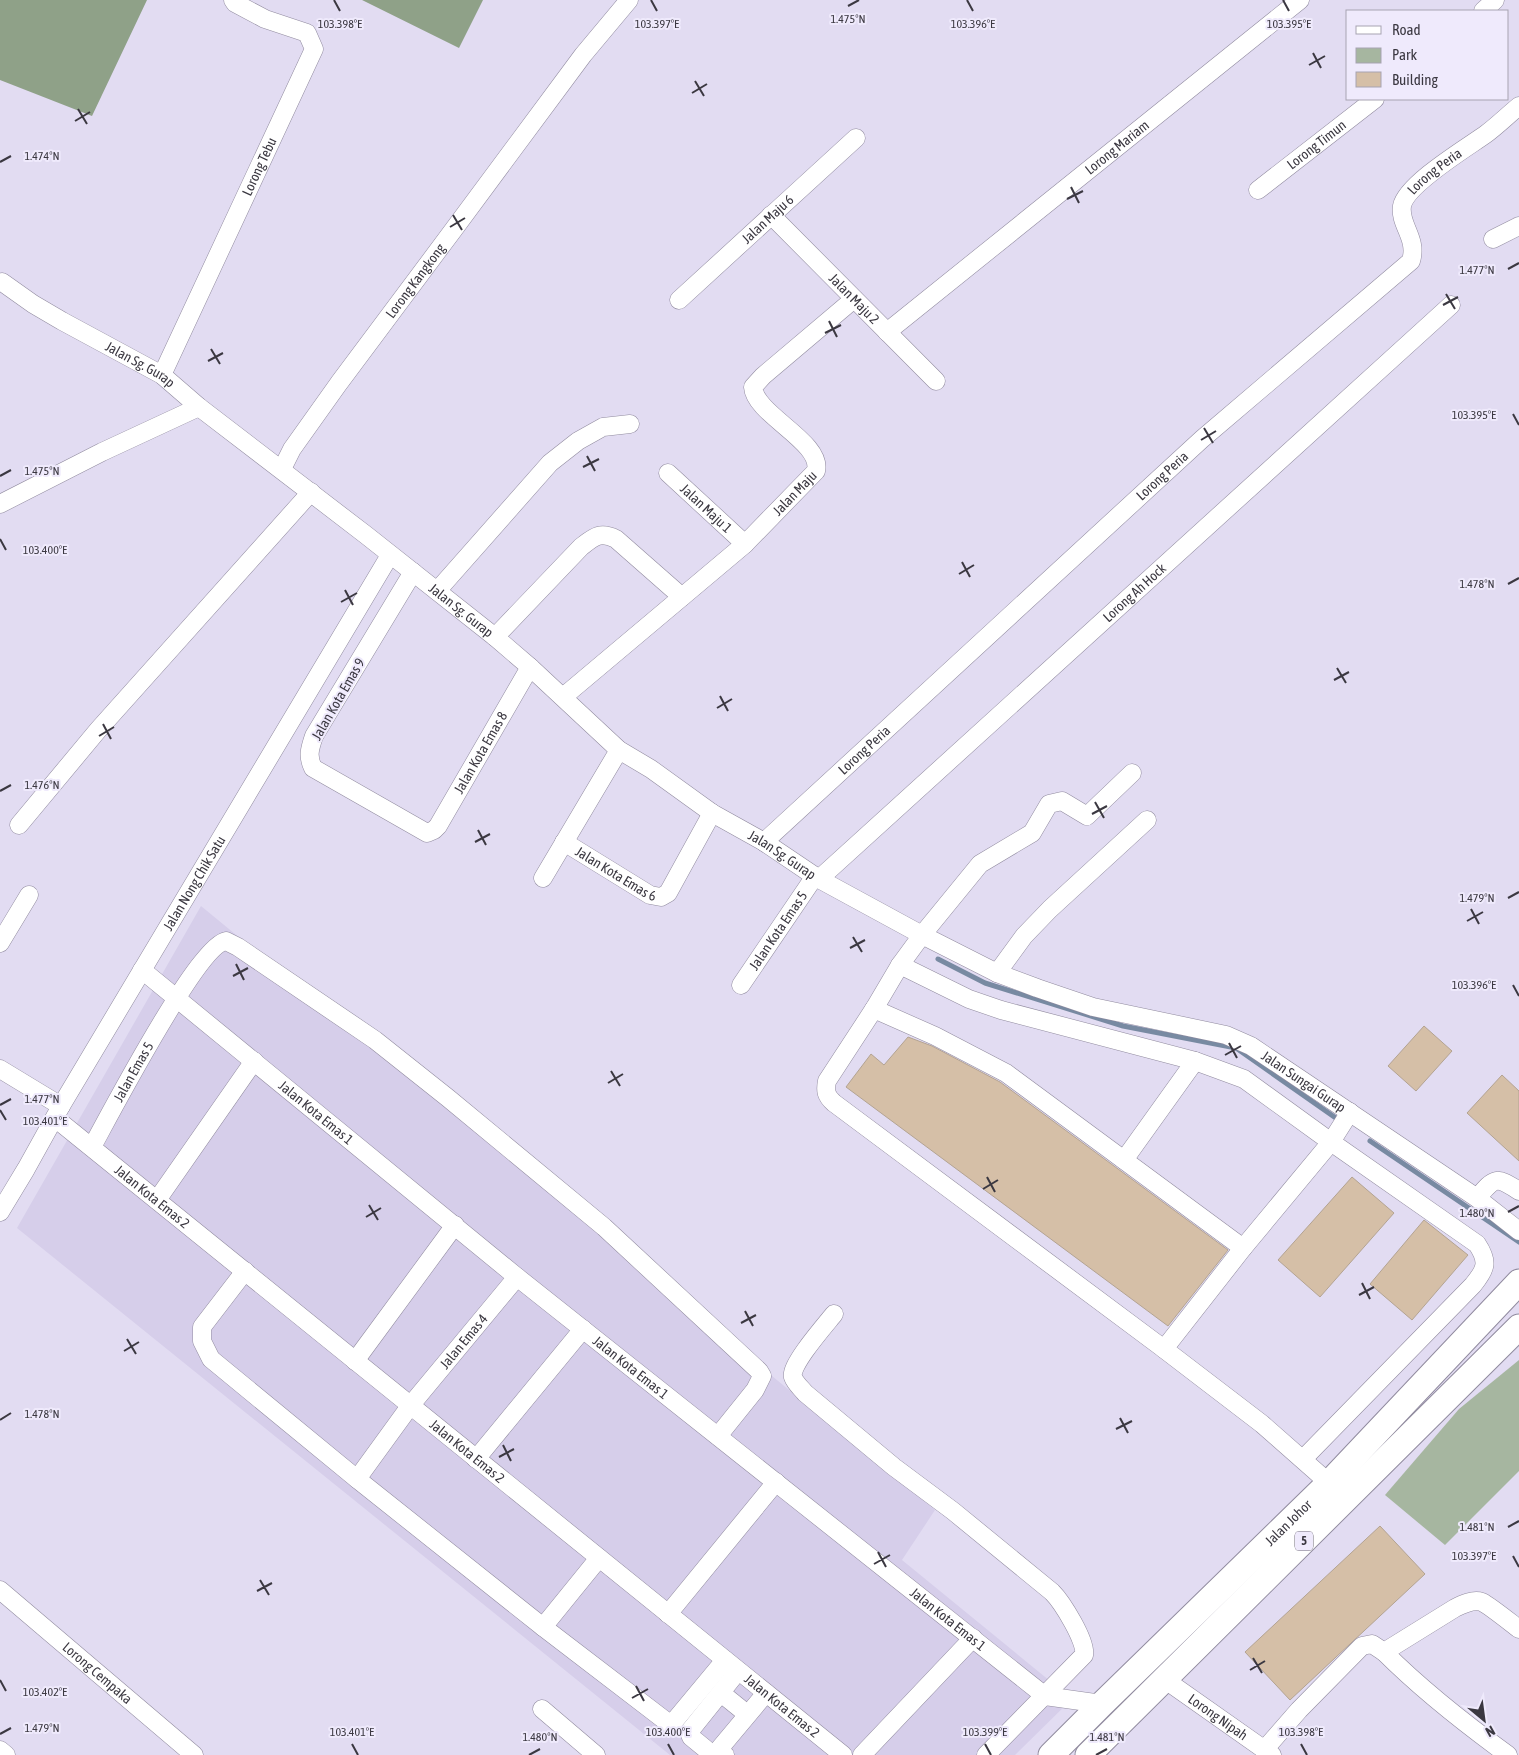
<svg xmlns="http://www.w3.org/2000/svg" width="1519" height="1755" font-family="'Asap Condensed',sans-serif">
	<rect width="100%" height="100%" fill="#e2dcf2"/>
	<path fill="#d6ceea" d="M201,906L935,1510L902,1560L1072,1699L1015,1755H670L17,1228Z"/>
	<path fill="#a6b6a0" d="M1519,1360V1471L1445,1545L1385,1495L1459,1409Z"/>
	<path fill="#8fa188" d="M0,0H147L92,116L0,80Z
		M362,0H483L459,48Z"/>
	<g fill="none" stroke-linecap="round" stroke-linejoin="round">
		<path stroke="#788aa2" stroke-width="5" d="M938,959L985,983L1123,1026L1236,1048L1340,1121
			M1370,1141L1519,1242"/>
	</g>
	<path fill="#d5bfa7" stroke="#b3a392" d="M1424,1026L1452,1051L1416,1091L1388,1066Z
		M908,1037L932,1046L1000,1082L1228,1250L1168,1326L846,1087L871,1054L884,1065Z
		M1502,1075L1519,1091V1161L1467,1113Z
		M1352,1177L1394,1213L1320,1297L1278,1260Z
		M1424,1220L1468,1255L1412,1320L1370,1284Z
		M1380,1526L1425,1574L1290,1700L1245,1652Z"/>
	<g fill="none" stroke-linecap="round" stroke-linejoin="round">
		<defs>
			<g id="minor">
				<path d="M1483,11L1495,0"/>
				<path id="s1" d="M1258,190L1375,99"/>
				<path id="s2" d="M771,215L936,381"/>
				<path d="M1493,239L1519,226"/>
				<path id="s3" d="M2,282L33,304L62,321L162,375L199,407L366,535L495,637L530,667L619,750L651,769L712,813L764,842L819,879L922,935L997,973L1037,988L1093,1007L1226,1035L1251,1046L1477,1198L1519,1231"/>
				<path id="s4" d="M679,300L856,138"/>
				<path id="s5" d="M887,332L1300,0"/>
				<path id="s6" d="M162,375L314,49L307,33L265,19L235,3L233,0"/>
				<path id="s7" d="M282,469L292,449L339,383L454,229L583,55L629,0"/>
				<path id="s8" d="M668,473L745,544"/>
				<path d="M0,504L102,452L199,407"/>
				<path id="s9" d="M413,572L314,736C310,748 307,756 313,768L427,833L434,830L438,826L530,667"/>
				<path d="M437,591L550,463L578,441L603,427L630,424"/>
				<path d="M495,637L581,547C594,537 600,531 616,539L682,597"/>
				<path id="s10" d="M563,697L745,544L816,471C823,442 755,415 753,387L763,376L854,299"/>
				<path d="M1132,773L1087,816L1062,801L1049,804L1032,833L980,864L922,935L900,965L874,1009L827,1081C825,1091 826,1096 834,1103L1164,1349"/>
				<path d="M19,825L98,730L311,492"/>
				<path id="s11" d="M564,842L650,895L661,897L668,893L712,813"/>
				<path id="s12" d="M764,842L1202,439L1411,261C1418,238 1399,225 1402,206C1406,184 1468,147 1486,134C1498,125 1508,115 1519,106"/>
				<path d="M543,878L619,750"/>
				<path id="s13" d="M819,879L1451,305"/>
				<path d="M0,943L29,895"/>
				<path d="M900,965L969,999L1001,1010L1195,1061L1244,1079L1331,1142L1477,1244C1489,1262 1486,1269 1473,1285L1303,1459"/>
				<path id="s14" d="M142,970L517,1277L1045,1696L1102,1704"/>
				<path d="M997,973L1024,936L1050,909L1147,820"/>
				<path id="s15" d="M741,985L815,876"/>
				<path d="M874,1009L935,1036L1006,1073L1243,1248"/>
				<path d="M0,1069L61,1106"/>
				<path id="s16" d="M55,1118L843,1755"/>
				<path id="s17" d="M92,1147C110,1114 198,946 226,941L238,947L375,1040L448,1098L604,1227L759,1371L762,1376L755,1390L718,1436"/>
				<path d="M1124,1160L1195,1061"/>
				<path d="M1477,1198C1495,1177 1496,1176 1519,1191"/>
				<path d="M157,1200L254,1061"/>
				<path id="s18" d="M0,1212L26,1169L61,1106L390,555"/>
				<path id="s19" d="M245,1271L202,1327V1341L211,1359L357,1479L410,1406L517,1277"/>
				<path d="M834,1314C826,1324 789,1366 793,1377C795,1383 801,1388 805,1393L894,1467L953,1511L1052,1592C1062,1602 1087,1642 1084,1655L986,1755"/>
				<path d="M355,1361L455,1225"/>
				<path d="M476,1459L583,1329"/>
				<path d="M357,1479L543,1627L671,1725L725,1660"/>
				<path d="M1329,1483L1262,1424L1164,1349L1243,1248L1331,1142L1350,1112"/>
				<path id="s20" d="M0,1590L194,1755"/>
				<path d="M668,1614L776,1482"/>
				<path d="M543,1627L599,1558"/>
				<path d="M1384,1652C1422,1690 1464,1723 1508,1755"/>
				<path id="s21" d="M1164,1679L1272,1755"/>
				<path d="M721,1693L747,1714"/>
				<path d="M542,1709L596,1755"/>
				<path d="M0,1750L6,1755"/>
				<path d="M1264,1750L1299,1710L1362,1646L1372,1644L1384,1652L1455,1608C1463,1604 1473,1599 1482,1602C1490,1606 1511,1623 1519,1629"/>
				<path d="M713,1755L691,1737L689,1732L738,1671"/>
				<path d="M725,1755L720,1751V1748L766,1693"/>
				<path d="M862,1755L973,1638"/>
			</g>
			<g id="highway">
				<path id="s22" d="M1051,1755L1102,1704L1329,1483L1519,1282"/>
				<path d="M1088,1755L1519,1327"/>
			</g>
		</defs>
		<use href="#minor" stroke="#918b9f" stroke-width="19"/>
		<use href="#highway" stroke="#918b9f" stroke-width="27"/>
		<use href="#minor" stroke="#fff" stroke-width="18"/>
		<use href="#highway" stroke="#fff" stroke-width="25"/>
	</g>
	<path fill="none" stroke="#3b3841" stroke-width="2" d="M334,0L340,11M651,0L657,11M967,0L973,11M1283,0L1289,11M848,6L859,0M1313,53L1321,68M1309,65L1325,56M695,81L704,96M692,93L707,84M78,109L87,124M75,121L90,112M0,162L11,156M1071,187L1079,203M1067,199L1083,191M453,215L462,230M450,227L465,218M1508,269L1519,263M1446,294L1455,309M1443,305L1458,297M829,321L837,337M825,333L841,325M211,349L220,364M208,361L223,353M1513,414L1519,425M1204,428L1213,443M1201,440L1216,431M587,456L595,471M583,467L599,459M0,476L11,470M0,539L6,550M962,562L970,577M959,574L974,565M1508,584L1519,578M345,590L353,605M341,602L357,593M1337,668L1346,683M1334,680L1349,672M720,696L728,711M717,708L732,699M103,724L111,739M99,736L114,727M0,791L11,785M1095,802L1104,818M1092,814L1107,806M478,830L486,845M475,842L490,834M1508,898L1519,892M1471,909L1479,924M1467,921L1483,912M853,937L862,952M850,948L865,940M236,964L244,980M233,976L248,968M1513,985L1519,996M1229,1043L1237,1058M1225,1055L1241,1046M611,1071L620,1086M608,1083L623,1074M0,1105L11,1099M0,1110L6,1120M987,1177L995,1192M983,1189L998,1180M369,1205L378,1220M1508,1212L1519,1206M366,1217L381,1208M1362,1283L1370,1299M1359,1295L1374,1287M745,1311L753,1326M741,1323L756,1315M127,1339L136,1354M124,1351L139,1342M1120,1418L1128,1433M0,1420L11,1413M1116,1429L1132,1421M503,1445L511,1461M499,1457L514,1449M1508,1527L1519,1521M878,1552L886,1567M1513,1556L1519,1567M874,1564L890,1555M260,1580L269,1595M257,1591L272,1583M1253,1658L1262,1673M1250,1670L1265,1661M0,1680L6,1691M636,1686L644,1701M632,1698L648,1689M0,1734L11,1728M352,1744L358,1755M668,1744L674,1755M985,1744L991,1755M1301,1744L1307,1755M529,1755L540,1749M1096,1755L1107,1749"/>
	<g text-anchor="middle" stroke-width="4" stroke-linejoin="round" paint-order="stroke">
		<rect fill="#efeafc" stroke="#716d79" stroke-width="1" x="1295" y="1531.5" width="18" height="19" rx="4"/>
		<g font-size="12" font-weight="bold" fill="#3b3841">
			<text x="1304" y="1545">5</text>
		</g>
		<g font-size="14" fill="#3b3841" stroke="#efeafc">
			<text dy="5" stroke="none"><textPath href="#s1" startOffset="74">Lorong Timun</textPath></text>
			<text dy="5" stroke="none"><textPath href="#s5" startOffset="295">Lorong Mariam</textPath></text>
			<text dy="5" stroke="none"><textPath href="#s6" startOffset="230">Lorong Tebu</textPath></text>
			<text dy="5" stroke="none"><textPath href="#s12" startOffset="975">Lorong Peria</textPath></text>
			<text dy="5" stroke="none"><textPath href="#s4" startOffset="120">Jalan Maju 6</textPath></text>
			<text dy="5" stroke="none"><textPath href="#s7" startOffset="231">Lorong Kangkong</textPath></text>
			<text dy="5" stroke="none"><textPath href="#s2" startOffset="118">Jalan Maju 2</textPath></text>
			<text dy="5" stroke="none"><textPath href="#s3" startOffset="161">Jalan Sg. Gurap</textPath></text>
			<text dy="5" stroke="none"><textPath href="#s12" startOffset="541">Lorong Peria</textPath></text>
			<text dy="5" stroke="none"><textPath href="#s10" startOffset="309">Jalan Maju</textPath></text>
			<text dy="5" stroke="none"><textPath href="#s8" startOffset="52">Jalan Maju 1</textPath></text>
			<text dy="5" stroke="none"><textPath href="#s13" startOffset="426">Lorong Ah Hock</textPath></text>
			<text dy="5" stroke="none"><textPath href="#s3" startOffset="566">Jalan Sg. Gurap</textPath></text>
			<text transform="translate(338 699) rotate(-60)" y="5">Jalan Kota Emas 9</text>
			<text dy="5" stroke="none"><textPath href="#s12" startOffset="136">Lorong Peria</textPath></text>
			<text dy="5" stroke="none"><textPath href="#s9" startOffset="454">Jalan Kota Emas 8</textPath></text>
			<text dy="5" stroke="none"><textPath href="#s3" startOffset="971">Jalan Sg. Gurap</textPath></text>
			<text dy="5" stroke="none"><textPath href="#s11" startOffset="61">Jalan Kota Emas 6</textPath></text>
			<text dy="5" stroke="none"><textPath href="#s18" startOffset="382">Jalan Nong Chik Satu</textPath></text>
			<text dy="5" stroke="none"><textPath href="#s15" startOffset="66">Jalan Kota Emas 5</textPath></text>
			<text dy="5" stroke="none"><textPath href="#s17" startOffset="86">Jalan Emas 5</textPath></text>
			<text dy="5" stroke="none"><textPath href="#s3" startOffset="1545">Jalan Sungai Gurap</textPath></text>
			<text dy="5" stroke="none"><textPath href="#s14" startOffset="225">Jalan Kota Emas 1</textPath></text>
			<text dy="5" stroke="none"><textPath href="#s16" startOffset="125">Jalan Kota Emas 2</textPath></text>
			<text dy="5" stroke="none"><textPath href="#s19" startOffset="468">Jalan Emas 4</textPath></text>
			<text dy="5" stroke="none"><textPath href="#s14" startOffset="630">Jalan Kota Emas 1</textPath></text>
			<text dy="5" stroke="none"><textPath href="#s16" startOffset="530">Jalan Kota Emas 2</textPath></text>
			<text dy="5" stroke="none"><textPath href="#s22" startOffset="332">Jalan Johor</textPath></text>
			<text dy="5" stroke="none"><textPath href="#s14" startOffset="1035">Jalan Kota Emas 1</textPath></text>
			<text dy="5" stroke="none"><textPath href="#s20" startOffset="128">Lorong Cempaka</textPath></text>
			<text dy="5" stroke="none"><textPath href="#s16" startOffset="935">Jalan Kota Emas 2</textPath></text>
			<text dy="5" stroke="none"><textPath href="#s21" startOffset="66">Lorong Nipah</textPath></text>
		</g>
	</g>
	<g font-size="12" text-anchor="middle" fill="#3b3841" stroke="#efeafc" stroke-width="4" stroke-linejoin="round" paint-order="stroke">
		<text x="848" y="23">1.475°N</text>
		<text x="340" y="28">103.398°E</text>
		<text x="657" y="28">103.397°E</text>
		<text x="973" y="28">103.396°E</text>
		<text x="1289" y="28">103.395°E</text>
		<text x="42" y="160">1.474°N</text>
		<text x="1477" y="274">1.477°N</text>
		<text x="1474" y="419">103.395°E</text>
		<text x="42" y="475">1.475°N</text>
		<text x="45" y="554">103.400°E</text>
		<text x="1477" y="588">1.478°N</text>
		<text x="42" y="789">1.476°N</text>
		<text x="1477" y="902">1.479°N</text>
		<text x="1474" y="989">103.396°E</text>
		<text x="42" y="1103">1.477°N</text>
		<text x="45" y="1125">103.401°E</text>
		<text x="1477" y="1217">1.480°N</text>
		<text x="42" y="1418">1.478°N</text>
		<text x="1477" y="1531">1.481°N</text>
		<text x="1474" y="1560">103.397°E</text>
		<text x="45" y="1696">103.402°E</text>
		<text x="42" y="1732">1.479°N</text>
		<text x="352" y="1736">103.401°E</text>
		<text x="668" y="1736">103.400°E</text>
		<text x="985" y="1736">103.399°E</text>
		<text x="1301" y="1736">103.398°E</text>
		<text x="540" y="1741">1.480°N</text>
		<text x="1107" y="1741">1.481°N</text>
	</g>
	<rect x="1346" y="10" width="162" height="90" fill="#efeafc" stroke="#a7a3b1"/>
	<rect x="1356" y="26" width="25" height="8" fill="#ffffff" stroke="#a7a3b1"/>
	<text x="1392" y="35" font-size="15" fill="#3b3841">Road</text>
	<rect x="1356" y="48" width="25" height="15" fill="#a6b6a0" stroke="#a7a3b1"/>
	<text x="1392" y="60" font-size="15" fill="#3b3841">Park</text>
	<rect x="1356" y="72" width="25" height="15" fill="#d5bfa7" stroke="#a7a3b1"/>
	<text x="1392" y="85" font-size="15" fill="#3b3841">Building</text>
	<g transform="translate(1484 1720) rotate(151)" stroke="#efeafc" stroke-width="4" paint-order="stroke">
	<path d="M0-4L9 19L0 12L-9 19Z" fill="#3b3841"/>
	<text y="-8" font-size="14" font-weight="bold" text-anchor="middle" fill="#3b3841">N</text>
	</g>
</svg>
